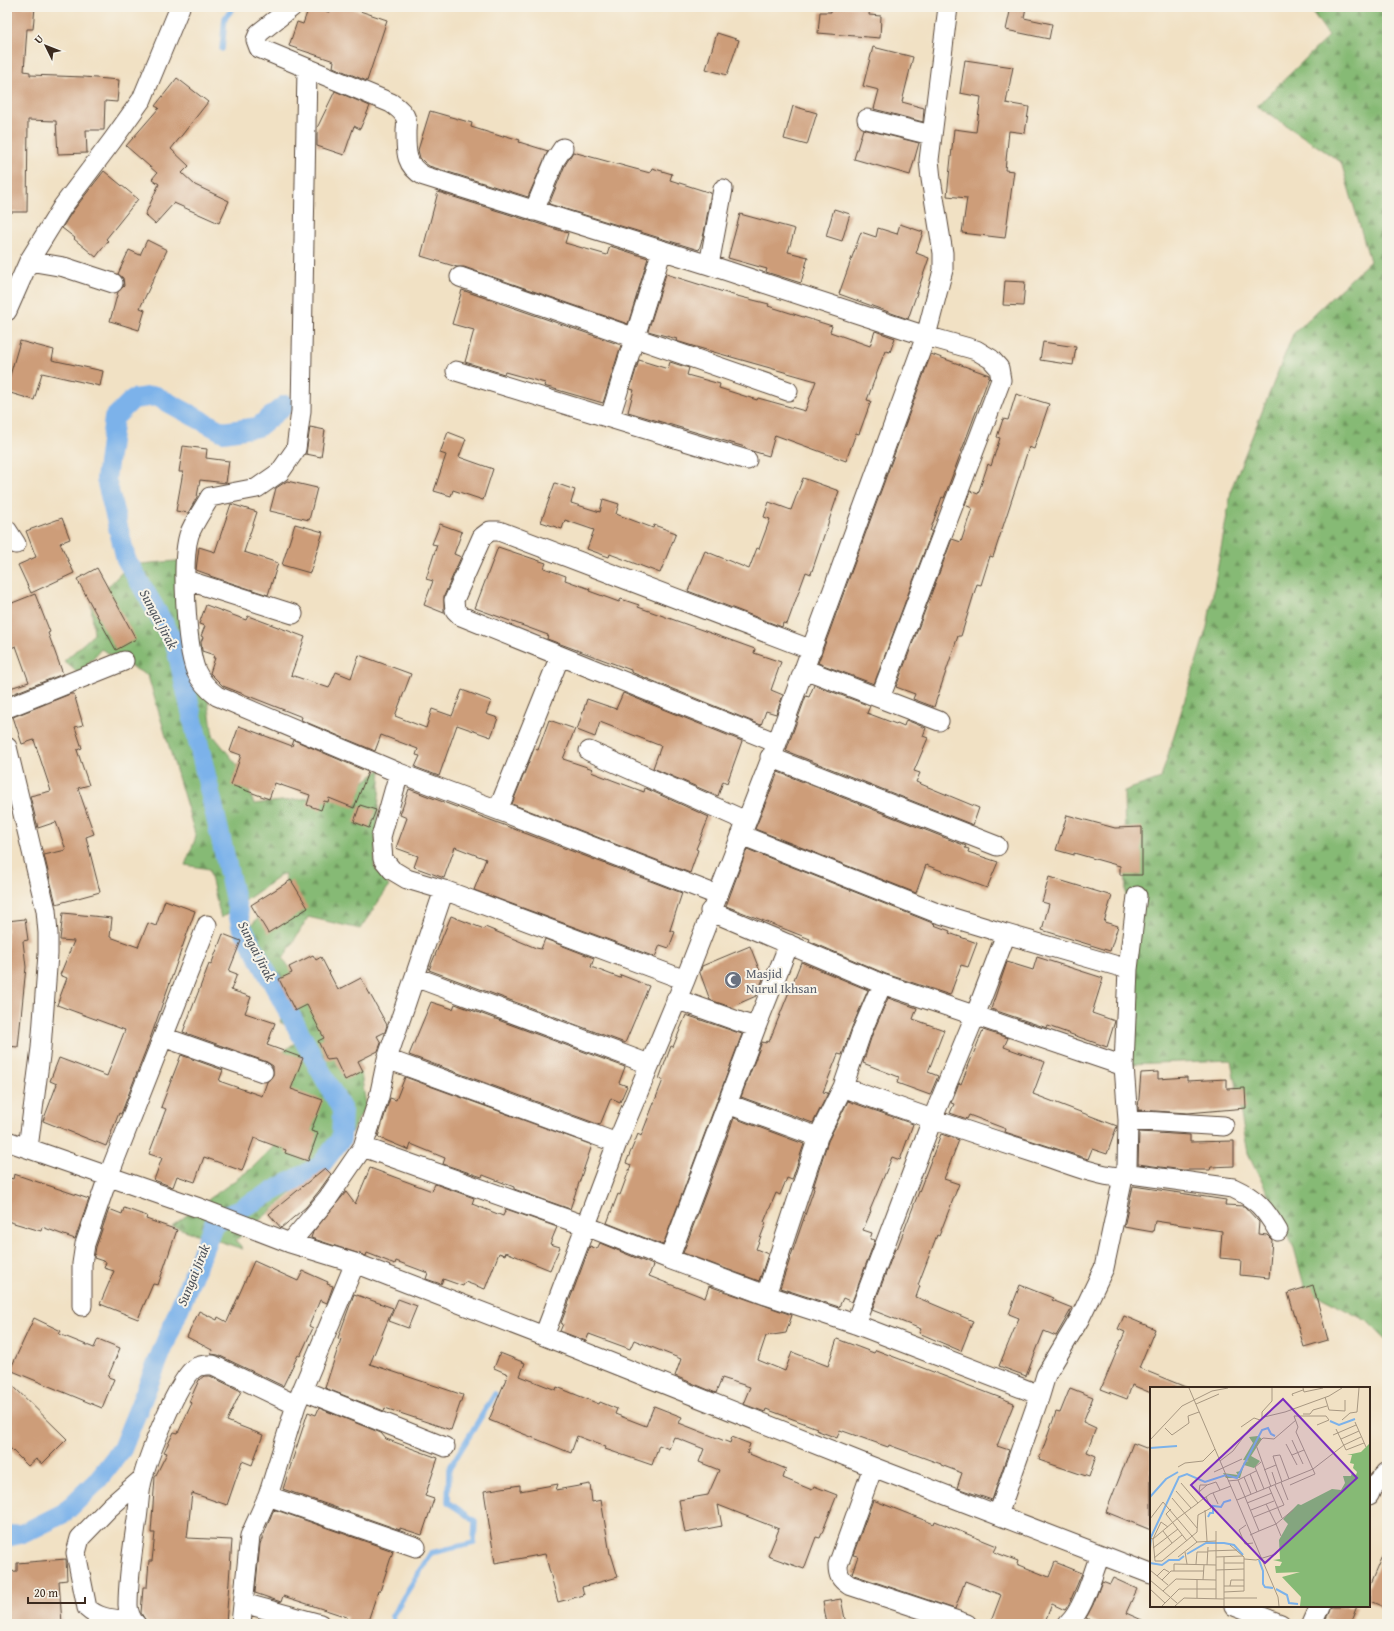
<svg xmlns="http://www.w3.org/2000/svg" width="1394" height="1631" font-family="'Gentium Book Plus',serif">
	<defs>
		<pattern id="forest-firs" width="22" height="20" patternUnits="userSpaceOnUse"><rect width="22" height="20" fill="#86ba75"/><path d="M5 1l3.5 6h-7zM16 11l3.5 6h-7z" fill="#6f975f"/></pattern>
	</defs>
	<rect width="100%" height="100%" fill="#f7f3e8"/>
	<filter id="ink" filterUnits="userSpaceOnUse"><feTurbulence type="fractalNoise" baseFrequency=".025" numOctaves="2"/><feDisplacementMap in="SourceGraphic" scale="8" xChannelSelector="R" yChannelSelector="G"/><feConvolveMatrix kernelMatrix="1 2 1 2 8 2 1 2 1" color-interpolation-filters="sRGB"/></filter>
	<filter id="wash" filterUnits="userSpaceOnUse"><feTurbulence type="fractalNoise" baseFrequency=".012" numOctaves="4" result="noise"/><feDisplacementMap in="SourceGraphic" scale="16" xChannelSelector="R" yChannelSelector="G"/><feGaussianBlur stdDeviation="0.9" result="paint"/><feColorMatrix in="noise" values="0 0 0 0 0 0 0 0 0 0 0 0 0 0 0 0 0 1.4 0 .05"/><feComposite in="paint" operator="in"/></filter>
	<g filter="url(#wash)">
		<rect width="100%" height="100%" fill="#f1e1c4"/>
		<path fill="url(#forest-firs)" stroke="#60724a" d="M1309,7H1387V1341L1367,1321L1305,1289L1294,1248L1248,1153L1231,1060L1129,1064L1124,791L1161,778L1207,627L1232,487L1293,334L1370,261L1341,162L1257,106L1329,36Z
			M187,560L213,735L238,766L254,804L348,794L381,769L374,867L389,886L360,929L308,917L283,959L323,1010L359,1060L366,1105L341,1152L236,1240L243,1249L172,1226L252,1168L282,1138L273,1086L276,1057L304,1036L280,1022L292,989L254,968L247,928L289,893L284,873L221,918L209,869L185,865L196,837L148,676L101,649L79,674L64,661L94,634L91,604L129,565Z"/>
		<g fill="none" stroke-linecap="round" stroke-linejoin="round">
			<path stroke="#7cb2ea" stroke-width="5.5" d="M222,49L225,18L234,7
				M394,1624L392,1616L431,1553L474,1543L475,1521L448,1502L449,1469L495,1394"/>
			<path stroke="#7cb2ea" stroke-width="20" d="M7,1537L24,1533L64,1513L96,1482L122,1449L214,1223L320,1166L341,1139L342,1110L241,925L175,643L126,559L106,479L114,418L133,399L156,396L223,432L258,427L285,405"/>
		</g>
		<g id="blocks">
			<path fill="#cd9d79" d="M7,7H35L33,29H27L24,71L30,72V75L84,77L119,80L117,102L105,101L104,130H86L87,153L58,154L56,121L28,120L27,212H7Z
				M309,7L329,12L330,7H348L387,20L367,81L333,67L334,61L289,46L297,22L303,24Z
				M831,7H870L869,15L881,16L880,38L818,33L820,12H831Z
				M1011,7H1026L1024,18L1052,24L1049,39L1006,30Z
				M717,33L739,40L727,75L706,69Z
				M873,47L913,57L902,102L924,108L923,122L874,109L879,90L863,86Z
				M965,60L1013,67L1006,103L1029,107L1025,133L1009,131L1005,170L1014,171L1005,238L962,233L967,198L947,196L954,129L976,132L981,97L960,93Z
				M177,78L208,102L171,149L189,166L182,173L195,185L229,201L219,223L174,203L155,224L145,215L159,184L152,179L157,173L126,146L159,108L155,106Z
				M335,91L370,106L360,129L354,126L344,155L317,146V128Z
				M793,106L817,113L807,145L784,139Z
				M430,111L472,123L471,127L503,137V135L520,140L519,142L548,151L528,197L429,166L425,163L420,158L418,150Z
				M863,129L919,143L910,175L854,159Z
				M573,152L650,173L652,168L672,174L670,180L711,193L704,233L699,250L549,204L565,165Z
				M104,171L138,199L106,239L108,241L96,257L74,239L75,238L62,228L72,212Z
				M438,192L568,233L565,243L607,255L610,246L648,258L628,324L464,267H457L421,256Z
				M834,209L850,214L842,241L826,236Z
				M740,214L795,229L788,252L808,257L801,283L766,272L767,269L728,258Z
				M900,224L923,232L916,253L929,258L908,319L839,294L861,232L876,237L878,228L897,234Z
				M147,240L167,250L140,308L145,310L139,330L110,321L118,292L124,286L123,278L118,274L129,250L140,255Z
				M666,274L733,295L769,304L768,306L832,326L830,332L870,346L875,331L895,338L890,352L885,351L867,400L871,401L859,434L856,433L846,461L775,435L769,456L752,451L745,448V447L628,412L634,390L630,389L639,360L668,369L670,362L689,368L687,375L720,384L719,388L757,400L758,398L805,411L816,381L696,347L676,341L677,339L648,331Z
				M1005,281L1025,282L1023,306L1003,305Z
				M462,290L621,345L603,403L544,386L545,383L505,372L504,374L465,362L474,330L452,324Z
				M20,341L54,350L52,360L103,371L100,386L42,373L34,400L7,392V386Z
				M1043,342L1076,347L1073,365L1040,360Z
				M931,354L989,375V377L944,498L942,497L930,531H932L874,684L818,663Z
				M1016,394L1049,404L1034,449L1029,447L993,557L990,556L981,585L977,584L961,636H958L934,707L913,699L915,694L896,687L952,539L961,542L972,508L965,505L970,491L978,494L988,464L991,466L1000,438L997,437L1003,419L1008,420Z
				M310,427L325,430L321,457L306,454Z
				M448,432L466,439L459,457L493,469L483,500L453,490L451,496L434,491L446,455L440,453Z
				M183,446L207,449L206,458L229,461L226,483L200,480L197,497L188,513L176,511L183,472H179Z
				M803,478L839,491L811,574L806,572L787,624L783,623L782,627L688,591L705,551L749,569L757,548L759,549L770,519L764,517L769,502L791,510Z
				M287,481L317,488L309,520L270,511L276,488Z
				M555,483L575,490L571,503L600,512L603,499L619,504L616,514L653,528L654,525L676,533L660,573L610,554L609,557L587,549L594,530L565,520L562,529L541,522Z
				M231,504L257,512L244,552L278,563L268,595L210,576V575L196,570L199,547L215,552Z
				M62,518L70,539L60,543L74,573L31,593L18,565L36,557L26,531Z
				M295,524L323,532L310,573L282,565Z
				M440,524L462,532L454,554L461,557L444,596V613L424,605L433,581L426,579L437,545L432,544Z
				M498,547L546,563L544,568L566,576L565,580L590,589L589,591L619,602L621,599L639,605L638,607L755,649L754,653L781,662L771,690L783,695L776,714L766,711L761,725L631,672V670L547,639L548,635L475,608Z
				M97,568L136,639L116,650L77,579Z
				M35,594L50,632L48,633L63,674L7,696V689L29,682L16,646L11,648L7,638V605Z
				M206,605L246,620L248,616L305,637L291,675L329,688L336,672L351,678L359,655L411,674L395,716L426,728L432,709L452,716L462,690L491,701L486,714L498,718L491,737L457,725L439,776L415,767L420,756L416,755L418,749L381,735L375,751L301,720L302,717L223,686L210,673L215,658H213L214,655L202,651L201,642L203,637L201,636L205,626L199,624Z
				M814,685L870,706L867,713L896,724L897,723L904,726L906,720L926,728L923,736L928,738L914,771L920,773L916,782L979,808L973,825L786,751L806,696L809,697Z
				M623,693L742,741L727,783L723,781L718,796L653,768L661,746L600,722L595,737L577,730L587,699L616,709Z
				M70,694H74L83,725L75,727L82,748L77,750L89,785L78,788L94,834L86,837L100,892L56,904L44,855L66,850L56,822L38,828L30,796L51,791L34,740L22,744L13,717Z
				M549,720L575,729L563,759L593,769L591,772L644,792L645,788L709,817L696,849L698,850L690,873L512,804L534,749L538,750Z
				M239,726L292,746L294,740L368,772L354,808L329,798L328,802L324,801L321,810L307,805L310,795L275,783L269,799L231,785L241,755L230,751Z
				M778,772L966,846L965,848L969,849L968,852L998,862L987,888L926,865L916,893L755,829Z
				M409,789L682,893L670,930L675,932L669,948L660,945L655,957L474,890L486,859L455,847L444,878L414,867L418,856L396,848L407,818L400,815Z
				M360,805L376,810L369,828L354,822Z
				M1067,815L1115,828L1142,827V875H1120V866L1074,853V855L1056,850Z
				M747,849L935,924L934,925L950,931L949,933L977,943L968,967L961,965L950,995L886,974L809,941L810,939L726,906Z
				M1049,877L1112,896L1104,922L1118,926L1110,951L1042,930L1049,904L1042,902Z
				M291,880L308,908L268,933L251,905Z
				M165,900L195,911L150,1039L121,1114L119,1113L106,1146L43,1121L57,1084L50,1081L59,1058L107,1076L125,1030L57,1005L67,978L60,975L74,941L60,940L63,913L112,918L110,937L138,947L148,923L156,926Z
				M451,916L484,929L485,927L536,948L541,949L545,939L594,958L591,967L620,978L621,975L649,986L625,1043L429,970Z
				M25,919L28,940L23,941L26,967L18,1047L7,1046V921Z
				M223,934L241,941L229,971L237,974L231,990L251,997L245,1013L275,1023L267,1045L303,1058L291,1089L323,1100L311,1131L318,1133L308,1161L285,1153L286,1150L254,1138L242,1171L204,1157L195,1182L177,1176L173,1187L154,1180L162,1158L149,1154L166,1109L161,1107L181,1055L223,1070L219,1081L262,1096L267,1082L273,1075V1066L267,1062L183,1032L209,964L211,965Z
				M750,946L763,979L756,996L731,1007L710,1000L700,973L702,966Z
				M313,955L316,960L321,957L338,990L361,978L387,1025L385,1032L377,1036L381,1043L378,1051L358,1061L363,1071L345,1080L335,1059L327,1060L318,1041L324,1038L307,1005L295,1011L279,979L292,973L289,967Z
				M1037,957L1103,978L1092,1013L1115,1021L1107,1047L1048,1026L1047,1028L991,1009L1007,962L1033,970Z
				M801,962L868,990L852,1027L842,1055L838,1054L823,1092L828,1093L813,1123L741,1097L762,1042L766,1043L767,1041L769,1042Z
				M888,998L917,1008L913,1019L944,1030L928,1072L938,1076L930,1095L897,1083L899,1077L863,1063L872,1035Z
				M431,1002L453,1009L455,1004L625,1067L619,1083L627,1086L620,1102L611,1098L600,1125L409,1055Z
				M686,1015L742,1034L663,1245L607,1223L618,1194L620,1195L631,1165L626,1163L638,1134L641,1136L663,1080L659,1079L671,1046L673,1047Z
				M983,1030L1008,1038L1004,1047L1045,1062L1033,1094L1117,1126L1107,1154L1092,1149L1088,1159L1005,1132L1006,1129L969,1115L967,1119L950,1113L954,1104L951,1103L959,1083L961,1084Z
				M1158,1072V1079L1187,1077V1081L1227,1079V1089L1245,1088L1246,1108L1188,1113L1138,1110L1141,1073Z
				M405,1077L592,1145L570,1209L514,1189V1187L483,1175L482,1177L443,1164L445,1158L411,1144L409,1150L378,1137L390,1098L396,1100Z
				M848,1101L913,1124L900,1160L892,1157L870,1210L871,1211L863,1230L872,1233L870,1239L875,1240L852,1302L843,1298L839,1307L780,1288L814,1189L813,1188L828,1141Z
				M734,1118L804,1144L792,1180L787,1178L780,1195L776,1193L764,1222L766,1223L756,1249L768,1254L759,1281L683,1253Z
				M1139,1132L1190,1135V1142L1234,1141V1166L1211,1167L1210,1170H1183L1138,1164Z
				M941,1134L959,1140L944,1179L959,1184L939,1236L937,1235L918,1285L920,1286L916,1297L973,1321L961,1351L919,1333L921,1329L872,1310L895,1249H897Z
				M325,1168L331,1174L319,1191L306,1207L281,1228L269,1214Z
				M370,1168L432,1191L435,1184L474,1198L472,1204L503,1216L506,1209L557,1227L550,1244L560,1247L550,1270L506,1252L505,1255L499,1253L485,1289L465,1282L463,1286L443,1279L441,1284L426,1279L428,1273L396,1261L395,1264L367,1253L366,1256L311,1238L313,1232L346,1192L355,1204Z
				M14,1174L89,1199L75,1239L42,1227L41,1231L7,1221V1177L13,1179Z
				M1133,1186L1226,1200L1225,1205L1244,1206L1259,1222L1258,1234L1267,1235L1272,1240L1269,1278L1240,1275L1241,1260L1220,1258L1222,1231L1155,1221L1153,1232L1124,1227Z
				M124,1208L147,1216L146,1219L177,1230L158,1285L153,1284L138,1319L100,1304L114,1271L104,1268L106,1262L94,1258L96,1247L109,1209L122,1214Z
				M600,1243L653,1265L649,1276L687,1291L705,1298L709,1286L792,1315L786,1333L766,1336L758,1360L785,1371L792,1352L828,1366L837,1339L874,1353L876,1350L1014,1403L997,1446L1009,1450L992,1500L957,1488L962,1473L941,1465V1464L889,1445L888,1447L840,1430L837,1438L816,1430L817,1428L766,1409L765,1412L743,1404L750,1387L722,1378L716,1393L675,1376L681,1359L634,1340L630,1349L589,1334L586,1341L560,1331L563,1324L561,1323L590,1246L597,1249Z
				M254,1261L298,1281L303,1271L328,1282L327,1284L333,1286L327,1303L320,1300L309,1326L313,1328L300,1356L298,1355L283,1386L218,1355L211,1354L212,1350L187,1337L199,1311L217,1320L218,1317L227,1322Z
				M1020,1285L1053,1298L1052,1300L1072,1308L1056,1336L1044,1331L1026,1376L999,1366L1019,1318L1009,1314Z
				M1313,1285L1328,1340L1304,1347L1288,1293Z
				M354,1294L393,1308L370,1364L463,1395L451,1430L385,1408L384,1411L325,1388L341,1339L338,1338Z
				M398,1299L417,1306L408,1328L389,1321Z
				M1124,1316L1155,1329L1139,1368L1188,1388H1151V1393L1132,1385L1127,1399L1101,1389L1125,1332L1118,1329Z
				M34,1318L61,1331L59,1334L94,1348L98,1339L120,1348L108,1377L114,1379L102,1408L10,1370Z
				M500,1353L525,1363L520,1376L556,1390L557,1387L599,1404L600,1402L617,1409L615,1414L646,1426L654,1406L682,1417L679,1423L730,1443L732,1437L750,1444L747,1453L786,1469L783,1478L812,1490L814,1486L837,1495L820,1538L816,1537L804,1569L768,1556L779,1529L718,1505L722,1526L685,1533L679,1500L708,1495L719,1470L699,1462L704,1449L674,1437L669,1449L659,1445L652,1465L605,1449L606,1447L577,1436L571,1453L489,1420L508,1374L494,1368Z
				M204,1376H210L241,1391L227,1421L263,1435L252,1465L242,1461L227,1505L192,1493L187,1538L232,1540L226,1624L147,1623L141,1613L143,1587H147L149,1561H152L155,1533H151L155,1477L167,1453L164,1452L174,1432L178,1433L192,1403L189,1402L199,1380Z
				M7,1380L67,1439L42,1464L36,1459L28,1466L7,1445Z
				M1070,1388L1093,1397L1083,1422L1096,1428L1087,1452L1096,1456L1089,1477L1039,1460L1056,1412L1060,1413Z
				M319,1408L381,1433L386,1439L438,1458L425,1496L434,1499L422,1535L400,1528V1530L283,1489L308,1412L316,1415Z
				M1133,1443L1151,1450V1530L1106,1512Z
				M558,1484L556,1490L590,1484L592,1502L601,1500L610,1554H611L618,1577L582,1587L584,1595L558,1602L545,1554L495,1563L484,1491L520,1485V1491Z
				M873,1500L934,1524L935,1521L997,1546L994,1552L1018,1561L1017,1564L1049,1577L1055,1562L1082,1573L1069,1604L1065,1610L1052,1604L1044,1624H990L1001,1595L965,1581L955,1609L854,1575L852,1573L858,1556L853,1555Z
				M276,1510L393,1551L380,1591H378L367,1624H345L347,1617L283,1596L281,1602L255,1593L260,1544L273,1511Z
				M1387,1544V1609L1369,1601V1587Z
				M66,1559L67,1580L59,1581L62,1624H7V1572L17,1571V1563Z
				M1113,1578L1137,1589L1126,1613L1151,1624H1099L1086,1618L1093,1605L1102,1581L1110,1584Z
				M841,1599L846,1624H827L823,1602Z
				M1331,1606H1357L1350,1624H1339L1326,1619Z"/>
		</g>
	</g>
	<g filter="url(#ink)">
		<use href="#blocks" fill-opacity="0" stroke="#564537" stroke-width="1"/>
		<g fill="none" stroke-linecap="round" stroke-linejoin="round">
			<defs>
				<path id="street" d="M292,7L259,33L256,40L259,48L391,103C397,107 404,112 406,119C407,123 406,128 406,132C406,151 405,166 424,176L709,265L926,336L976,350L991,359L999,368L1001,380L880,698
					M307,68L301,411L296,449L280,472L257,488L210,497C204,508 193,523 189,535C181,561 186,645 196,671C201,682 208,689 217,696L399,773L498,810L717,895
					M867,119L931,135
					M534,211L555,160L563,148
					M29,261L64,267L113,283
					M709,265L723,189
					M460,277L788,391
					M7,311L29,261L63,206L112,141L142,99L180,7
					M456,371L747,460
					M610,417L662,250
					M7,530L16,544
					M186,580L293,614
					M804,669L939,721
					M7,708L124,661
					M777,743L461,616L455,610L454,600L482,537L490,531H499L812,650
					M7,747L46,910L48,933V954L41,1048L28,1148
					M589,751L746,821
					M770,757L997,846
					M399,773L381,837L383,859L392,870L407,879L444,890L685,980
					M498,810L560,656
					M741,835L937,913L1006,934L975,1016L932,1120L855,1324
					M710,911L882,984L1124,1066
					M1006,934L1128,969
					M415,977L649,1064
					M676,999L740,1022L756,1027
					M163,1037L263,1072
					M387,1059L617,1143
					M843,1087C907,1111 972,1133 1038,1154C1061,1161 1096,1176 1119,1177L1124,1173L1127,1167L1128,1120L1124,1066L1128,969L1137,896
					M728,1104L818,1137
					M1128,1120L1224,1126
					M7,1141L202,1209L290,1243L355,1263L544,1336L873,1467L1151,1574
					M363,1147L586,1226L669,1259L766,1295L855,1324L1040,1395L998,1515
					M290,1243L328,1198L363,1147L379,1097L387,1059L444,890
					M669,1259L756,1027L789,944
					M766,1295L818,1137L843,1087L862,1031L882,984
					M82,1306V1264L85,1244L108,1177L207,925
					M544,1336L617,1143L685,980L777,743L926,336L943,270V253L931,179L929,160L948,7
					M302,1390L445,1447
					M1040,1395L1046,1375L1080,1318L1104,1268L1124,1173L1233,1188C1257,1199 1265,1209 1278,1231
					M873,1467L838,1565C838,1575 840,1579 849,1585L967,1624
					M1369,1495L1372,1488L1387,1472
					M268,1496L416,1547
					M243,1603L320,1624
					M1234,1606L1281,1624
					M132,1621C116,1619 100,1620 87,1608L76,1553L80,1538L110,1507L142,1479
					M136,1624C131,1620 128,1611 128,1605C128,1577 133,1547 137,1519C139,1506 139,1490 143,1477C149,1455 178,1379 195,1368C201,1364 207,1365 213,1365L296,1405
					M241,1624L250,1536L268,1496L296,1405L355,1263
					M1068,1624C1084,1609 1092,1575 1100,1555
					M1312,1624L1320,1606"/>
			</defs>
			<use href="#street" stroke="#564537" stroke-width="21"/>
			<use href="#street" stroke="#fff" stroke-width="19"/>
		</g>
	</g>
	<defs>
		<symbol id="mosque-disc" viewBox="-11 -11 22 22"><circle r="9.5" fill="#6b7280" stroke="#f7f3e8"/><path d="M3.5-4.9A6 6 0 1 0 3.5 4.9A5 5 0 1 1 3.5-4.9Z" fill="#fff"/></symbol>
	</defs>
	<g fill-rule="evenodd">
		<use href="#mosque-disc" x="723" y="970" width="20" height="20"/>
	</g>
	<g text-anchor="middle" stroke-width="4" stroke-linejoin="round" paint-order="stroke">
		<g font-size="13" fill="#5b616d" stroke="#f7f3e8" text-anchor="start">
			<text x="746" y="978">Masjid<tspan x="746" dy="15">Nurul Ikhsan</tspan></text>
		</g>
		<g font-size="14" font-style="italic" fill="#4e535b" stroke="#f7f3e8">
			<text transform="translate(159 619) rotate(62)" y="5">Sungai Jirak</text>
			<text transform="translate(257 951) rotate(63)" y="5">Sungai Jirak</text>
			<text transform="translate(193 1275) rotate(-68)" y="5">Sungai Jirak</text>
		</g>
	</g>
	<g transform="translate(1150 1387)">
		<rect width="220" height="220" fill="#f1e1c4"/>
		<path d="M108,49L112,52L101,69L110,74L104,81L94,78L90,91H76L73,86L88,88L86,85L91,84L94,75L99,74L93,73L103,56L99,50ZM219,57L220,219H150L151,210L132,190L150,185L126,186L125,179H130L132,175L123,173L130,172L129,153L138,137L133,132L148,117L151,118L182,102L191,103L195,96L193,89H201L202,86L206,88L207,85L203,81L204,77L200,76L202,68H197L211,65Z" fill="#86ba75"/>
		<path fill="none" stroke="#7cb2ea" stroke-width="2" d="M180,34L189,38L205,32M0,61L27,59M0,110L16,92L28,85M58,130L60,126H63V119L71,120L74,115L81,113M0,161L1,150L29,90L37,87L55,95L76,88L87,91L112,43L118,41L121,47L125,49M37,167L56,156H74L84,158L93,168M109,173L113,184V197L115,200L123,201M0,176L12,178L19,173H29L34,169M126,202L137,208L139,216L148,217"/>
		<path fill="none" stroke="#a89882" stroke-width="1" d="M39,1L128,210L129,219M153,1L154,5L173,1M143,9L142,7L153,3M175,10L179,23L195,24V13M46,17L69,7M153,27H160L163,23L177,19M112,31V25L122,14V1M192,33L200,26L207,25L209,1M205,35L216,60M91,40L104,31L110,33M15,41L22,48L39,36L38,29L49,25M186,42L196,63L214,56M183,48L206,38M191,52L209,44M0,53L32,19L62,4L78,1M142,53L153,77M136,57L147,78M142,68L154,63M70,74L83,64L100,41L114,30L135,25L179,9L192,1M111,75L105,80L114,102M28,80L35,76L53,74L65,62M114,83L126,78M64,85L92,72M122,85L126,97M100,87L107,105M94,90L101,107M88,93L109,144L100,148M78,94L88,93L106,84M131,95L138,113M132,95L123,69L130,68L139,92M31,96L48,116M140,98L165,87L146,45L148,40L144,29H176L179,33L167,38M119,100L132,131M121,100L106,58L113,51L124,52L146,33M26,104L41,121M49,104L50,98H57M63,106L68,117M56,110L61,121L48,128L47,145L12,174H5L3,152L28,131L48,116L54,111L56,110L60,107L81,99M22,111L47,141M54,111L49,105L57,98L66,95L70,103M87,113L163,82L194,58L211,50M97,116L122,106M116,117L126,137L143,123M21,122L16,127L37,154M55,123L57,154M101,123L124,114M104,130L134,118L125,98M0,132L13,115L47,155M96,138L89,143L95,157L103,156M13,144L22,156M109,144L126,137L131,149M0,151L3,152L11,135L18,140M3,161L28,142M58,164L87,163M35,165L37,177M28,170L47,155L66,154M66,170L93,169M4,171L32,148M94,172L106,173L126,167L128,164M74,176H94M46,177L47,165H58M57,178L58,160M0,183L18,198M66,183L94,182M24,184V177L66,178M7,189L14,182L19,185M0,193L27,216M12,193L21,184H54M53,193L54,178M74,199H94M80,199L81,193H94M0,202L15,216M13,204L26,192L66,193M74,205L94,204V170L80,158M47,211V193M74,211H107M66,212V144M12,219L29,202H66M25,219L34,211L74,212M74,219V170"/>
		<path fill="#7b2cbf" fill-opacity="0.15" stroke="#7b2cbf" stroke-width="2" d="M133,12L207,91L115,176L41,98Z"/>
		<rect width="220" height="220" fill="none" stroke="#3b2a1e" stroke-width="2"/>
	</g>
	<rect width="1394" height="1631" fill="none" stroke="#f7f3e8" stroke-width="24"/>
	<g transform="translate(46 46) rotate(313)" stroke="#f7f3e8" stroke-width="3" paint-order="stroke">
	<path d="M0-3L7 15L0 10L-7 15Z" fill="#3b2a1e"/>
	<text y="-6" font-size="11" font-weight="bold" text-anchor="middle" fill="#3b2a1e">U</text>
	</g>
	<path d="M28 1597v6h57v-6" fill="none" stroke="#3b2a1e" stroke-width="2"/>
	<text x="34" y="1597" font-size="12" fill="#3b2a1e" stroke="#f7f3e8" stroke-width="3" paint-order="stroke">20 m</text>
</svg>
